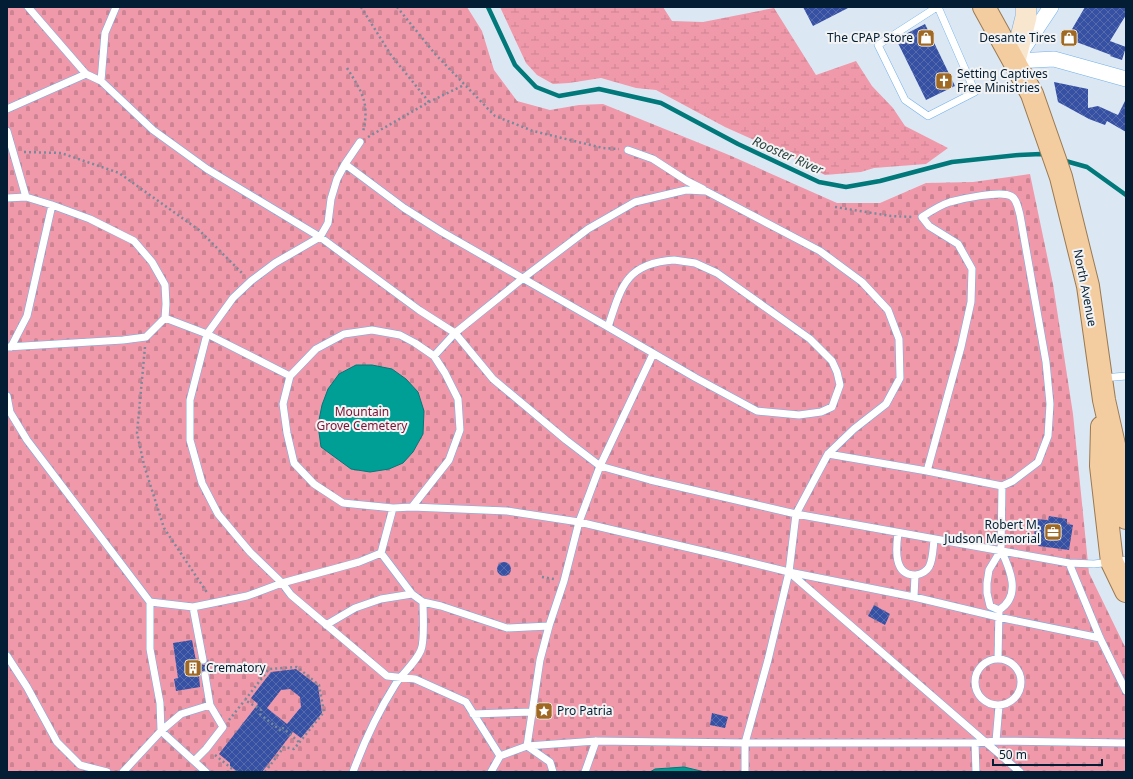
<svg xmlns="http://www.w3.org/2000/svg" width="1133" height="779" font-family="'Noto Sans',sans-serif">
	<defs>
		<pattern id="wetland-marsh" width="20" height="14" patternUnits="userSpaceOnUse"><rect width="20" height="14" fill="#f099aa"/><path d="M1 5h8M5 5V1M11 12h8M15 12V8" fill="none" stroke="#cc8393"/></pattern>
		<pattern id="cemetery-stones" width="16" height="16" patternUnits="userSpaceOnUse"><rect width="16" height="16" fill="#f099aa"/><path d="M2 7V4a2 2 0 0 1 4 0v3zM10 15v-3a2 2 0 0 1 4 0v3z" fill="#cc8393"/></pattern>
		<pattern id="building-cross-hatch" width="8" height="8" patternUnits="userSpaceOnUse"><rect width="8" height="8" fill="#3650a3"/><path d="M0 0l8 8M0 8l8-8" fill="none" stroke="#556bab"/></pattern>
	</defs>
	<rect width="100%" height="100%" fill="#dbe8f4"/>
	<path fill="url(#wetland-marsh)" d="M500,7H663L672,21L703,22L774,8L816,75L856,61L872,86L893,108L905,126L948,148L926,164L874,168L861,172L825,175L790,156L725,127L656,90L636,88L601,78L569,83L553,84L537,75L526,63Z"/>
	<path fill="url(#cemetery-stones)" d="M7,7H467L482,31L494,70L517,101L550,110L579,105L603,104L729,155L837,203H880L926,183L973,182L1030,174L1053,284L1073,414L1089,573L1126,649V772H7Z"/>
	<path fill="#009f96" stroke="#017879" d="M356,365H372L392,369L406,379L418,392L424,411L423,434L413,452L403,463L389,469L370,472L351,469L321,447L318,425L322,405L328,389L339,374Z
		M684,767L705,772H650L655,769Z"/>
	<g fill="none" stroke-linecap="round" stroke-linejoin="round">
		<path stroke="#017879" stroke-width="4.5" d="M488,7L515,65L536,87L559,96L599,89L661,103L738,144L819,182L846,187L880,181L952,162L1019,155L1041,154L1047,156
			M1062,160L1087,167L1126,195"/>
	</g>
	<path fill="url(#building-cross-hatch)" fill-rule="evenodd" d="M803,7H850L813,26Z
		M1085,7H1126V15L1110,41L1126,47L1122,60L1110,56L1111,55L1071,40L1068,36Z
		M925,24L955,86L926,100L896,39Z
		M1054,82L1088,89V108L1098,106L1118,115L1126,99V132L1107,121L1105,125L1089,119L1058,102Z
		M1049,516L1067,519V524L1073,525L1069,550L1038,546L1039,540H1033L1037,519L1048,520Z
		M497 569a7 7 0 1 1 14 0a7 7 0 1 1-14 0Z
		M874,605L890,614L885,625L868,616Z
		M192,640L196,661H198L200,664L204,665L207,664L208,659L211,675L207,670L202,671L200,676H199L200,687L176,691L174,679L178,678L173,643Z
		M296,669L318,686L322,713L301,738L293,732L262,772H238L230,766V763L219,754L258,704L251,698L271,672ZM290,689L300,697L301,707L287,724L267,708L281,690Z
		M712,713L728,717L725,728L710,725Z"/>
	<g fill="none" stroke-linecap="round" stroke-linejoin="round">
		<defs>
			<path id="service" d="M28,7L86,74L101,81L153,130L207,169L320,237L419,310L455,333L434,356
				M937,7L878,45L905,100L928,116L975,92L938,7
				M101,81L105,33L116,7
				M7,109L86,74
				M7,131L26,197
				M628,150L653,159L687,181L703,189
				M345,164L360,142
				M686,190L706,191L820,251L862,282L888,310L899,339L900,378L886,404L854,429L828,454L796,514L650,480L600,466L566,440L493,379L455,333L522,279L588,229L635,202Z
				M7,198L26,197L52,205L90,219L134,241L152,262L165,285L166,304L165,318L146,337L123,340L7,347
				M674,260L695,263L717,273L810,339L832,361L837,372L840,385L832,407L821,412L799,415L757,411L696,378L608,327C621,287 626,263 674,260Z
				M165,318L207,334L290,376
				M11,347L27,316L52,205
				M653,354L600,466L579,522L564,581L549,626L540,660L527,746L596,741L745,743H975L996,741L1126,743
				M1103,378L1126,376
				M7,396L10,412L27,440L150,602V649L160,703L161,731L123,772
				M828,454L927,471L961,347L971,302L972,269L958,244L929,226L922,217C931,211 940,205 950,202C961,199 1001,190 1011,196C1017,199 1018,208 1020,215L1046,362L1050,404L1048,436L1038,462L1013,481L1002,486L927,471
				M412,507L449,460L460,430L458,399L445,373L434,356L415,343L400,335L372,330L344,334L316,349L290,376L283,404L287,433L294,463L314,484L343,503L393,508L412,507L507,511L579,522L728,557L789,572L914,597L998,617L1100,638
				M898,533C896,548 893,576 916,575C921,574 926,572 929,567C933,560 933,548 934,540
				M381,553L412,594L423,602L441,606L507,628L549,626
				M1069,563L1094,564L1126,560
				M789,572L1020,772
				M914,597L915,575
				M150,602L193,607L247,596L282,583L359,562L381,553L393,508
				M193,607L203,660
				M999,610C1022,596 1010,569 1001,550
				M326,625L355,608L381,599L412,594
				M7,656L27,687L57,742L80,765L107,772
				M975 682a23 23 0 1 1 46 0a23 23 0 1 1-46 0Z
				M998,659L999,610L990,606L987,593V583L989,570L1001,550L1002,486
				M473,714L532,712
				M996,741L999,706
				M975,743L976,772
				M500,756L466,702L415,679L387,676L291,595L282,583L250,552L218,514L202,483L190,440V400L207,334L233,298L251,281L275,263L320,237L328,223L331,199L337,179L345,164L404,208L442,232L608,327
				M194,761L206,749L223,727L210,705L205,675
				M206,772L161,731L181,714L210,705
				M353,772C364,742 378,712 395,685C403,672 415,664 421,650C425,640 423,614 423,602
				M491,772L500,756L527,746L550,762L553,772
				M585,772L596,741
				M745,772V743L768,660L789,572L796,514L1069,563L1100,638L1126,691"/>
			<path id="minor" d="M1021,52L1051,7
				M1015,61L1054,59L1126,79"/>
			<path id="secondary" d="M1015,61L1026,17V7"/>
			<path id="primary" d="M984,7L1032,94L1061,177L1088,286L1104,400L1119,467L1126,518
				M1102,427L1101,466L1112,562L1126,591"/>
		</defs>
		<use href="#service" stroke="#70b0eb" stroke-width="8"/>
		<use href="#minor" stroke="#70b0eb" stroke-width="16"/>
		<use href="#secondary" stroke="#70b0eb" stroke-width="22"/>
		<use href="#primary" stroke="#9a7951" stroke-width="24"/>
		<path stroke="#778a9b" stroke-width="2.5" stroke-dasharray="2 3" stroke-linecap="butt" d="M361,7L391,55L429,102
			M397,7L436,55L495,116L533,131L603,148L619,149
			M347,68C362,92 370,103 363,132
			M368,137L429,102L464,85
			M24,152L61,153L119,173L199,230L244,275
			M835,207L891,216L913,217
			M145,347L137,433L144,465L164,528L208,594
			M542,577L554,579
			M229,720L245,700
			M215,755L236,772
			M265,772L284,747L294,749L324,712L319,685L297,667L269,669L245,700L261,710L260,714L281,731L283,728L300,743"/>
		<use href="#service" stroke="#fff" stroke-width="7"/>
		<use href="#minor" stroke="#fff" stroke-width="15"/>
		<use href="#secondary" stroke="#f9e6cf" stroke-width="21"/>
		<use href="#primary" stroke="#f3cca0" stroke-width="22"/>
	</g>
	<defs>
		<symbol id="shop-square" viewBox="-11 -11 22 22"><rect x="-9" y="-9" width="18" height="18" rx="4" fill="#9f6823" stroke="#f3f3f3"/><path d="M-5-2.5h2.3a2.7 3.5 0 0 1 5.4 0H5L5.5 6h-11ZM-1.5-2.5h3a1.5 2.3 0 0 0-3 0Z" fill="#fff"/></symbol>
		<symbol id="church-square" viewBox="-11 -11 22 22"><rect x="-9" y="-9" width="18" height="18" rx="4" fill="#9f6823" stroke="#f3f3f3"/><path d="M-1.2-6h2.4v3.5h3.3v2.4h-3.3V6h-2.4V-.1h-3.3v-2.4h3.3Z" fill="#fff"/></symbol>
		<symbol id="office-square" viewBox="-11 -11 22 22"><rect x="-9" y="-9" width="18" height="18" rx="4" fill="#9f6823" stroke="#f3f3f3"/><path d="M-6-3h4V-5.5h4V-3h4V5H-6ZM-1-4.5V-3h2v-1.5ZM-6 0V1H6V0Z" fill="#fff"/></symbol>
		<symbol id="building-square" viewBox="-11 -11 22 22"><rect x="-9" y="-9" width="18" height="18" rx="4" fill="#9f6823" stroke="#f3f3f3"/><path d="M-4-6H4V6H1V3H-1V6H-4ZM-2.5-4.3h1.7v1.8h-1.7ZM.8-4.3h1.7v1.8H.8ZM-2.5-1h1.7V.8h-1.7ZM.8-1h1.7V.8H.8Z" fill="#fff"/></symbol>
		<symbol id="sight-square" viewBox="-11 -11 22 22"><rect x="-9" y="-9" width="18" height="18" rx="4" fill="#9f6823" stroke="#f3f3f3"/><path d="M0-6L1.8-2.2L6-1.7L2.9 1.2L3.7 5.4L0 3.3L-3.7 5.4L-2.9 1.2L-6-1.7L-1.8-2.2Z" fill="#fff"/></symbol>
	</defs>
	<g fill-rule="evenodd">
		<use href="#shop-square" x="916" y="28" width="20" height="20"/>
		<use href="#shop-square" x="1059" y="28" width="20" height="20"/>
		<use href="#church-square" x="934" y="71" width="20" height="20"/>
		<use href="#office-square" x="1043" y="522" width="20" height="20"/>
		<use href="#building-square" x="183" y="658" width="20" height="20"/>
		<use href="#sight-square" x="534" y="701" width="20" height="20"/>
	</g>
	<g text-anchor="middle" stroke-width="4" stroke-linejoin="round" paint-order="stroke">
		<g font-size="12" fill="#031e34" stroke="#f3f3f3" text-anchor="end">
			<text x="913" y="42">The CPAP Store</text>
			<text x="1056" y="42">Desante Tires</text>
			<text x="957" y="78" text-anchor="start">Setting Captives<tspan x="957" dy="14">Free Ministries</tspan></text>
			<text x="1040" y="529">Robert M.<tspan x="1040" dy="14">Judson Memorial</tspan></text>
			<text x="206" y="672" text-anchor="start">Crematory</text>
			<text x="557" y="715" text-anchor="start">Pro Patria</text>
		</g>
		<g font-size="12" fill="#031e34" stroke="#f3f3f3">
			<text transform="translate(1085 288) rotate(79)" y="4">North Avenue</text>
		</g>
		<g font-size="12" fill="#781435" stroke="#f3f3f3">
			<text x="362" y="416">Mountain<tspan x="362" dy="14">Grove Cemetery</tspan></text>
		</g>
		<g font-size="13" font-style="italic" fill="#294442" stroke="#f3f3f3">
			<text transform="translate(788 155) rotate(24)" y="5">Rooster River</text>
		</g>
	</g>
	<rect width="1133" height="779" fill="none" stroke="#031e34" stroke-width="16"/>
	<path d="M993 759v6h109v-6" fill="none" stroke="#031e34" stroke-width="2"/>
	<text x="999" y="759" font-size="12" fill="#031e34" stroke="#f3f3f3" stroke-width="3" paint-order="stroke">50 m</text>
</svg>
